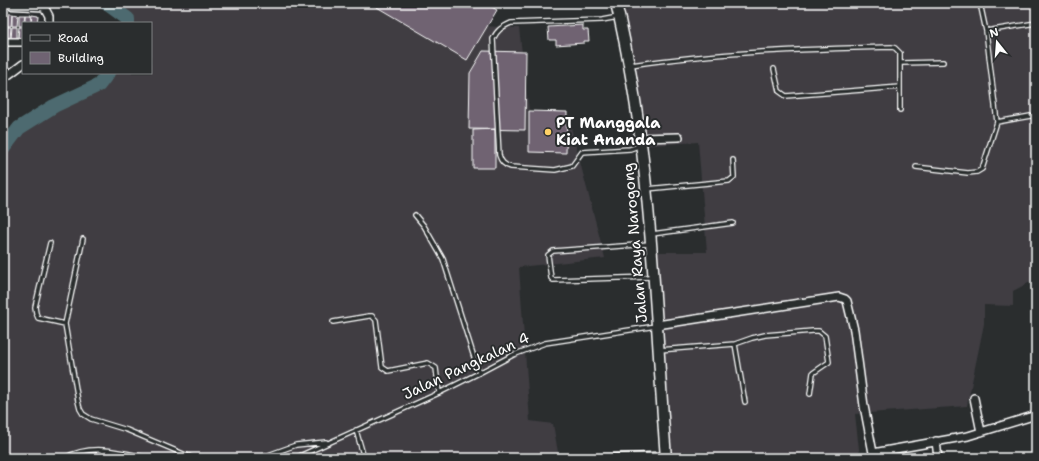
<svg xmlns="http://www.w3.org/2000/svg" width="1039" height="461" font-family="'Shantell Sans',sans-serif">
	<rect width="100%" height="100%" fill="#2a2d2e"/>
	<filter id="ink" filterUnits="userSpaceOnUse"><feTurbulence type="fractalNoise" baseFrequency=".025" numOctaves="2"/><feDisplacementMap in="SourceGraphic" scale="8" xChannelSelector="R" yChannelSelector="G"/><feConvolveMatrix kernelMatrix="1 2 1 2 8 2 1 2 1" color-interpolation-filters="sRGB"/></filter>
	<g filter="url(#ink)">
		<path fill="#3f3d42" d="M106,3H444L465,25L519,28L529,111L567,112L605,258L519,267L530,421L553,424L559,458H3V149L19,128L56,105L99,85L108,73H151V23H128V19Z
			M648,3H1036V279L1013,291V306L984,305V324L967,406L855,414L860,458H708L707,451L666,455L647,252H707L698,142L640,146L637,95L613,15Z"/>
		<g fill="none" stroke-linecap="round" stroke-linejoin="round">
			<path stroke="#4d6b6f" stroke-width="14" d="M106,3L128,19V23
				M3,149L19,128L54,106L99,85L108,73"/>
		</g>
		<path fill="#6f6372" stroke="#fff" d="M370,3H485L497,10L467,60Z
			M6,14H12L11,26H5Z
			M12,14L18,15L17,26H12Z
			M19,15H25L23,26H19Z
			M25,15H31V23H25Z
			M32,15L38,16L37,23H31Z
			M583,25V30H588L589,41H584V43L556,45V40H549L548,27Z
			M5,27H11L10,39L5,38Z
			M12,27H17V39H11Z
			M19,27H23V39H18Z
			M483,51L526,52L525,130L469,129L470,73Z
			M529,111L567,112L566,153L529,152Z
			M495,129V168H473V130Z"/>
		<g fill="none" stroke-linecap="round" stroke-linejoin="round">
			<defs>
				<path id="lane" d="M618,17L602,20L511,23C502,27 497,30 493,39L499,155C501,162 504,165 511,167L555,170L572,166L582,152L630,149L641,145
					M986,31L1036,23
					M901,63L943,62
					M631,65C717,52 805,49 892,47L895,48L900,53V110
					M774,69L779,91L786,96L900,87
					M997,122L1036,115
					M916,167L968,173L977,172L982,169L997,122L986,31L980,3
					M647,189L729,181L734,177L733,160
					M415,215L424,226L443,259L479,373
					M652,234L733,223
					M50,243L35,307L36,313L38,318L65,324L78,401L80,409L83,414L91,419L127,430L193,458
					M650,244L553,251L548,255L551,278L553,280L652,277
					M333,322L369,316H372L376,320L382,367L388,371L428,363L436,368L439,393
					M65,324L83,239
					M735,344L752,338L765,335L813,331H819L825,336L829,362L813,373L810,394
					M659,350L735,344L745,402
					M356,430L364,458
					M65,458C91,443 121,452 148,458
					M98,458L104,451
					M260,458L296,445L326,442
					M295,458L439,393L479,373L513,355L545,343L656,326
					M563,458L665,454"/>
				<path id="street" d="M42,3L49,16V23
					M3,5L45,7
					M3,42H23
					M3,79L23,64
					M640,138L679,137
					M657,325L839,297L845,299L847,301L854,330L864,406L874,458
					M974,398L981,432
					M936,441L938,458
					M873,453L968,436L1036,415"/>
				<path id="primary" d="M616,3C652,152 654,306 666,458"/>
			</defs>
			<use href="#lane" stroke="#fff" stroke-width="6"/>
			<use href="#street" stroke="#fff" stroke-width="10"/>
			<use href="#primary" stroke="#fff" stroke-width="13"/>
			<use href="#lane" stroke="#2a2d2e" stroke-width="3.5"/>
			<use href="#street" stroke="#2a2d2e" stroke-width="7"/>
			<use href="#primary" stroke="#2a2d2e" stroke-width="10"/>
		</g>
	</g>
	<circle fill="#ffd166" stroke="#2a2d2e" stroke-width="1.5" cx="548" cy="132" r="4"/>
	<g text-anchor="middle" stroke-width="4" stroke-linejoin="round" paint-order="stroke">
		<g font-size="15" font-weight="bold" fill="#fff" stroke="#2a2d2e" text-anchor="start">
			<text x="556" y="128">PT Manggala<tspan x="556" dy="17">Kiat Ananda</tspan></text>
		</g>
		<g font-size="15" fill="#fff" stroke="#2a2d2e">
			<text transform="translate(635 243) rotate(-95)" y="5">Jalan Raya Narogong</text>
			<text transform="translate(466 366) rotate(-25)" y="5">Jalan Pangkalan 4</text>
		</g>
	</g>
	<rect width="1039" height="461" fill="none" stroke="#2a2d2e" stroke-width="16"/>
	<rect x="8" y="8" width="1023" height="445" fill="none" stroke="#fff" stroke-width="1.5" filter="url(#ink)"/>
	<rect x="22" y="22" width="130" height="52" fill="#2a2d2e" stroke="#7f8182"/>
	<rect x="30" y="35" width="20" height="6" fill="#2a2d2e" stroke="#7f8182"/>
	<text x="58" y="42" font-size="12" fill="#ffffff">Road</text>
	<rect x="30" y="52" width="20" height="12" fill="#6f6372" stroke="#7f8182"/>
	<text x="58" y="62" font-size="12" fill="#ffffff">Building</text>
	<g transform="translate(997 42) rotate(343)" stroke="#2a2d2e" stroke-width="3" paint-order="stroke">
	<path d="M0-3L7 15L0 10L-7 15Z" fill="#ffffff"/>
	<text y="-6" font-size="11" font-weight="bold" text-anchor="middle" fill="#ffffff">N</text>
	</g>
</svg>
